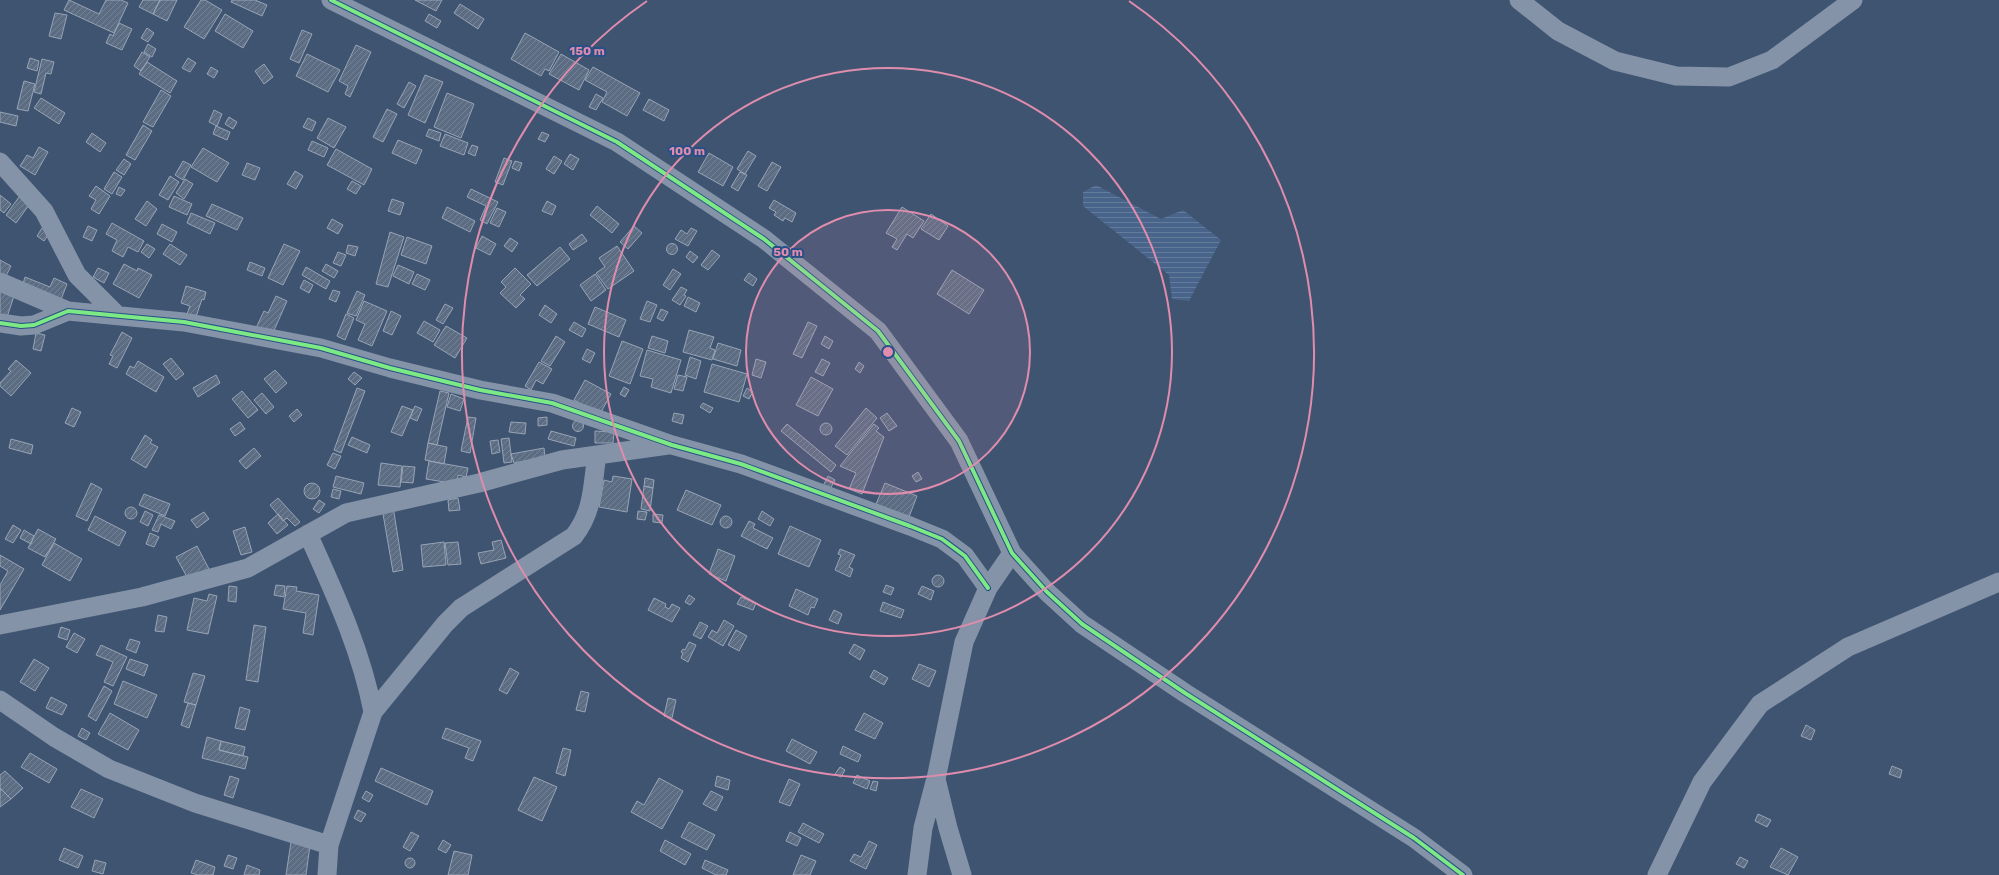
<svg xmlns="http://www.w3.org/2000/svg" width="1999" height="875" font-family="Rubik,sans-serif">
	<defs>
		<pattern id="water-rules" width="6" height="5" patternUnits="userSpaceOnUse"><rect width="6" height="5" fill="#49648a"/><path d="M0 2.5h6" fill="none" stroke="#647b9c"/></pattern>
		<pattern id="building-hatch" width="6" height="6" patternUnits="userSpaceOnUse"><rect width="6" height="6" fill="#5b6c83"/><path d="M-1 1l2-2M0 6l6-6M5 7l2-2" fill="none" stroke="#748296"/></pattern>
	</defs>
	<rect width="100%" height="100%" fill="#3e5471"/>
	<path fill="url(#water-rules)" d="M1096,185L1161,219L1183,210L1221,240L1189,301L1172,299L1169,275L1083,206V192Z"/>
	<path fill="url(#building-hatch)" stroke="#98a4b5" d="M69,0L99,14L106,0H121L128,3L114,33L64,10Z
		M143,0H160L153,14L139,7Z
		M160,0H177L167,21L153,14Z
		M201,0H205L222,10L204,39L184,27Z
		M232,0H255L267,5L262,16L231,2Z
		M415,0H442L436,11Z
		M460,4L484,19L478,29L454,13Z
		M55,13L67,15L61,39L49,36Z
		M225,14L253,31L243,48L215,31Z
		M429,14L441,21L437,28L425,21Z
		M119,23L132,29L122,50L106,43L110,34L113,36Z
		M147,28L154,33L148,42L141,38Z
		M302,30L312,34L299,63L290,59Z
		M525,33L559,52L549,71L545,69L541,76L511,59Z
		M148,44L156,49L152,57L144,52Z
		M356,45L371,52L350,97L345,94L348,86L339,81Z
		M142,52L150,57L141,71L134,66Z
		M307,54L340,70L328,92L296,76Z
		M561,54L589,70L579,90L549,74Z
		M30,58L39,61L37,71L27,68Z
		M188,58L196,63L190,72L182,68Z
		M42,59L54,62L51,74L46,73L41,94L34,92Z
		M147,62L177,81L170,93L139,74Z
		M264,64L273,77L264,84L255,71Z
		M211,67L218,71L214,78L207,74Z
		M593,67L640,93L627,116L602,102L607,92L585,80Z
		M425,75L443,82L425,123L408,115Z
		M24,81L35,84L28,111L17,109Z
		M409,82L416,86L404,108L397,104Z
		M161,90L171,96L153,127L143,122Z
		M447,93L474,104L461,138L434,127Z
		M596,94L603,98L596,110L589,107Z
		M41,98L65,113L59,124L34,108Z
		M649,99L669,110L664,121L643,110Z
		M387,109L397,114L383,142L373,137Z
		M214,110L222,114L217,126L209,122Z
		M0,112L18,116L16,126L0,122Z
		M229,117L237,122L233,129L225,124Z
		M308,118L316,122L312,131L303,127Z
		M328,118L346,127L334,148L317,138Z
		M143,125L152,131L135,160L126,155Z
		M216,126L230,132L227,140L213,134Z
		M429,129L441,133L439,141L426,136Z
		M542,132L549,135L545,142L538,139Z
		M92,133L106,143L100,152L86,142Z
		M445,134L468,143L464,155L440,146Z
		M398,140L422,150L416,164L392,153Z
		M312,141L328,148L324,157L308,150Z
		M472,145L478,147L475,156L468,153Z
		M39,147L48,152L35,175L20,166L27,155L33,158Z
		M203,148L229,163L217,182L191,167Z
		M336,149L372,169L364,185L327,165Z
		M748,151L756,156L745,174L737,169Z
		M709,153L733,167L723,186L698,172Z
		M570,154L579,159L573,170L564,164Z
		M554,156L562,161L554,174L546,169Z
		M504,158L512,161L503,185L495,182Z
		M124,159L131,164L124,175L116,170Z
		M183,161L191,165L183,180L175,175Z
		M515,161L522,163L519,171L512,168Z
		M772,162L781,167L767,191L758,186Z
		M247,163L260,168L255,180L242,175Z
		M295,171L303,176L296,189L287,184Z
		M114,172L122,177L112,194L104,189Z
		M740,172L747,175L738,191L731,187Z
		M170,176L179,182L168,200L159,195Z
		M185,179L193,184L184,199L176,193Z
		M352,181L361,186L356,194L347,189Z
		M96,186L110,196L99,214L91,209L96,200L89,196Z
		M119,187L125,190L121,196L116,194Z
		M471,189L498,202L487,224L480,220L486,206L467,197Z
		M0,195L11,204L4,213L0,210Z
		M174,196L192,204L187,215L169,207Z
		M19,197L29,205L16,223L6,215Z
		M392,199L404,203L400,215L388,211Z
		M774,200L796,213L792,222L785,218L783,221L774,215L776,212L769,208Z
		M147,201L157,209L146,226L135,219Z
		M547,201L556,206L552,215L542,211Z
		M212,204L243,218L237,230L206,216Z
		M597,206L619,224L612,233L590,215Z
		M447,207L475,221L470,232L442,218Z
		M902,207L924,221L913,238L907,234L897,250L892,247L897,239L886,233Z
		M497,208L506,212L499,227L490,223Z
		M191,213L215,223L210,234L187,223Z
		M931,214L948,226L939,240L921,229Z
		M332,219L343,225L338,234L327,228Z
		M112,223L144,241L138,252L128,247L123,257L112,251L117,240L106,234Z
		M162,224L177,232L172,242L157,234Z
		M88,226L97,230L92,241L83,237Z
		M634,226L642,233L628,249L620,242Z
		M42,228L50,233L44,241L37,236Z
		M691,228L697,231L688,246L675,239L681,230L687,234Z
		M390,232L404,237L388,287L376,284Z
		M582,234L587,241L573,250L569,244Z
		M482,236L496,244L490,255L476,248Z
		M407,237L432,246L426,264L401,255Z
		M510,238L518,243L512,252L504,246Z
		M666.5 249a5.5 5.5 0 1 1 11 0a5.5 5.5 0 1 1-11 0Z
		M147,244L155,249L149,258L141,252Z
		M170,244L187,255L180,265L163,254Z
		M284,244L300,251L283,285L268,278Z
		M348,245L358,247L355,256L346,253Z
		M617,246L634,271L608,289L596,273L605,267L599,258Z
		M560,247L570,259L537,286L527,275Z
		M712,250L720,256L708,270L701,265Z
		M690,251L698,257L693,263L686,257Z
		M338,252L346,255L341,266L333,263Z
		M0,260L11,266L5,278L0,276Z
		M250,262L265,268L262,276L247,270Z
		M124,264L137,271L138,268L152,275L139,298L113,284Z
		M326,264L338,271L334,278L322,271Z
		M398,265L414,272L409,284L393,276Z
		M306,267L330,281L326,289L302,275Z
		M98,268L109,273L104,283L93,277Z
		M515,268L531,284L520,295L525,299L516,308L500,293L506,287L501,282Z
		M673,269L681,274L670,290L663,285Z
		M952,270L984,290L969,314L937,294Z
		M749,273L757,279L753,286L744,280Z
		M417,274L430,280L425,290L412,284Z
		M595,274L606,290L591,301L580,285Z
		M25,277L50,287L54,278L67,284L60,302L22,287Z
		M304,280L313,285L309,293L300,288Z
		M186,286L206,292L204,300L202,299L196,317L187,314L190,306L181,303Z
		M681,287L687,290L684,295L686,296L680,305L672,300Z
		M333,290L340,292L336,302L329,299Z
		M0,291L14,296L6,320L0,318Z
		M357,291L365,295L356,316L347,313Z
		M276,296L287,301L272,335L256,328L264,311L268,313Z
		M688,297L700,303L696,312L684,306Z
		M364,301L387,311L372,346L358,340L365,324L356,320Z
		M647,301L657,305L650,322L640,319Z
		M445,304L453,308L443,324L436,320Z
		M545,305L557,314L551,323L539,315Z
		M595,307L626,320L619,337L588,324Z
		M661,309L668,312L663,321L657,318Z
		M391,311L401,316L392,335L383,331Z
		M346,314L354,318L345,340L337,336Z
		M424,321L440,330L433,342L417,333Z
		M574,322L586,329L582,337L569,330Z
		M808,322L817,326L802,358L793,354Z
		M446,326L467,338L455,358L434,345Z
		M689,330L714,337L710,348L715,350L712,360L683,352Z
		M122,332L132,338L117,368L109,364L113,356L110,355Z
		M36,333L45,335L41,351L33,349Z
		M556,336L565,342L550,366L541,361Z
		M652,336L668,341L665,353L648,348Z
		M825,336L833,341L829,349L821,344Z
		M622,341L643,349L630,384L609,376Z
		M718,343L741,350L737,366L713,359Z
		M587,349L595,353L590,363L582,359Z
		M647,350L681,360L671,393L651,387L653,379L640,376Z
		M690,357L701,361L696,379L685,375Z
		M171,358L184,374L176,380L163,364Z
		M756,359L766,362L761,378L752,375Z
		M822,359L830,363L823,376L815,372Z
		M16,360L31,373L11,396L0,386V383L11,371L8,369Z
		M138,361L164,377L156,392L126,374L130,366L134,368Z
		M539,362L552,369L543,384L536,380L531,390L525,386Z
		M859,362L864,366L860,373L855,369Z
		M712,364L747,374L739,402L704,392Z
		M275,370L287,383L276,393L264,379Z
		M354,372L362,378L355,385L348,379Z
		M216,375L220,383L198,397L193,388Z
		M678,375L687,377L683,391L674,389Z
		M811,377L833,389L818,416L796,405Z
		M585,380L611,394L600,414L574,400Z
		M624,387L629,390L625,397L620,394Z
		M357,388L365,391L341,453L334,450Z
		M747,388L753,392L749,399L743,396Z
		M242,391L258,410L248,418L232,399Z
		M440,391L449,393L437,445L428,443Z
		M262,393L274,407L266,414L254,400Z
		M451,394L464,399L460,411L447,407Z
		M703,403L713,408L710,413L700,407Z
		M402,406L413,410L402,436L391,432Z
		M415,406L422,409L417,421L410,418Z
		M72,408L81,412L74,427L65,423Z
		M866,408L877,418L847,455L835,446Z
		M297,409L302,415L294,422L289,416Z
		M674,413L684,415L682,424L672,421Z
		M887,413L897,426L889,431L880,418Z
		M468,417L476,418L470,453L461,451Z
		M547,417V425L538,426V418Z
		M572.5 426a5.5 5.5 0 1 1 11 0a5.5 5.5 0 1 1-11 0Z
		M240,422L245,429L235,436L230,429Z
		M511,422L526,423L525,434L509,432Z
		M820 429a6 6 0 1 1 12 0a6 6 0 1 1-12 0Z
		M787,424L836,465L831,472L781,431Z
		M874,424L879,428L876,431L884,437L862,494L849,489L856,473L840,466Z
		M551,431L576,438L574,446L548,439Z
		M595,431L614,432L613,443H595Z
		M145,435L152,440L150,443L158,447L146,468L131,459Z
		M352,437L370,445L367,453L348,445Z
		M509,438L512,462L504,463L501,439Z
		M11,439L33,445L31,454L9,448Z
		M498,440L500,452L492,454L490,441Z
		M428,443L447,447L444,464L425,460Z
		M254,448L261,456L246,469L239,461Z
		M544,448L545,457L514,463L511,454Z
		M333,453L341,456L335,469L327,465Z
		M429,461L468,468L466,477L458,475L457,484L426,479Z
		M381,463L402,466L400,487L378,485Z
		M403,466L415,467L413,483L401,482Z
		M918,472L922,479L916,482L912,476Z
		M336,476L364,483L361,494L333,487Z
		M613,476L632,479L627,512L599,507L604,480L612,482Z
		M828,476L835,480L830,489L823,486Z
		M645,478L654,480L653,488L644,486Z
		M304 491a8 8 0 1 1 16 0a8 8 0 1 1-16 0Z
		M91,483L102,489L87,521L76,516Z
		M885,483L917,496L909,517L876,504Z
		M644,486L653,488L650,511L641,509Z
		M333,489L341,491L339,499L331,497Z
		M686,490L721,505L712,525L677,510Z
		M144,494L170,504L165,516L139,505Z
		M278,498L300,522L295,526L287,518L283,521L270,505Z
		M458,498L460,510L449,511L448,500Z
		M319,500L325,504L319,513L313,509Z
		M393,506L403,570L393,572L382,508Z
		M125 513a6 6 0 1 1 12 0a6 6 0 1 1-12 0Z
		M145,511L153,515L148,526L140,522Z
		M638,511L647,512L645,520L637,519Z
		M762,511L774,519L770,526L758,519Z
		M204,512L209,519L197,528L191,520Z
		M278,514L288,525L277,534L268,523Z
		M653,514L663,515L662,523L653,522Z
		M159,515L175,521L171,529L161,524L158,532L152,530Z
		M720 522a6 6 0 1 1 12 0a6 6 0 1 1-12 0Z
		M95,516L126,532L119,546L88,530Z
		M749,521L755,524L753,528L773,538L767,549L741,536Z
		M13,525L21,530L13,543L5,539Z
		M790,526L821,540L809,567L778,554Z
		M245,527L252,552L241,555L233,531Z
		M38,529L56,539L45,557L28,548Z
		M24,530L34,536L31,544L20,538Z
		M150,533L159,537L154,547L146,544Z
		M501,540L506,558L481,564L478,553L494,550L492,542Z
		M444,542L446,565L423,567L421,545Z
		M458,542L461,564L448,565L445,543Z
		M54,543L82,559L70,581L42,565Z
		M197,546L209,569L187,577L176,557Z
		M718,549L735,556L726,581L709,574Z
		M840,549L855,555L849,567L853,569L850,577L835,570L841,555L838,554Z
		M0,555L24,569L0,610V585L8,571L0,566Z
		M932 581a6 6 0 1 1 12 0a6 6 0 1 1-12 0Z
		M276,585L285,586L284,597L274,595Z
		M886,585L894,588L891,595L883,592Z
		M229,586L237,587L236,602L228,601Z
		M287,586L297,587L296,591L319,595L313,635L303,633L306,613L283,609Z
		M922,586L934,591L931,600L918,594Z
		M796,589L818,599L814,608L811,607L808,615L789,606Z
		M209,594L217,596L208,634L187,630L194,598L207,601Z
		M689,595L695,599L690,605L685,602Z
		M741,597L756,603L753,610L737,604Z
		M654,598L666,604L665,607L669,609L672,604L680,608L672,622L648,610Z
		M883,602L904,610L901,618L880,611Z
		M834,610L842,614L838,624L829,620Z
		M158,615L167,617L164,632L155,631Z
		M724,620L734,626L723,646L708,637L712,630L717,633Z
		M700,622L708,626L701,639L693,635Z
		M254,625L266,627L258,682L246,680Z
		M61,627L70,630L67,640L58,637Z
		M736,630L747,636L739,651L728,645Z
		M74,633L85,639L77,653L66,647Z
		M130,639L140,642L136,653L126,649Z
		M689,642L696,645L688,662L681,658L683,653L681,652L683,649L685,650Z
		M854,644L865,650L860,660L849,653Z
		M101,645L127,657L113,686L104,682L113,662L96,655Z
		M34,659L49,668L35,691L20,682Z
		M130,659L148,665L144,676L126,669Z
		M919,664L936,671L929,687L912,679Z
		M510,668L519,673L507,694L499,690Z
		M874,670L888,678L884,685L870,677Z
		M193,673L205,676L196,705L184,702Z
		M123,681L157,695L147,718L114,704Z
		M104,686L112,691L96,721L88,716Z
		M581,691L589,693L585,712L576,710Z
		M51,697L67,705L62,715L46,708Z
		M668,698L676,700L672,718L664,716Z
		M188,703L196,705L189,728L181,725Z
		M240,707L250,710L245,730L235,728Z
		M110,713L139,730L128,750L98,734Z
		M864,713L883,723L875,739L855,730Z
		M1806,725L1815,730L1811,740L1801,736Z
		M82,728L90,733L86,740L78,736Z
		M446,728L481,741L473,761L465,758L469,748L442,738Z
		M207,737L221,741L219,750L248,757L245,769L202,758Z
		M792,739L817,752L810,764L786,751Z
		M221,741L245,747L243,756L219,750Z
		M843,746L861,755L858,762L840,754Z
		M563,748L571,750L565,776L556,773Z
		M30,753L57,769L49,783L21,767Z
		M1892,766L1902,770L1900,778L1889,774Z
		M840,767L845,770L841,777L835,774Z
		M381,768L433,791L427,805L375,781Z
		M5,771L23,788L11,799L0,788V775Z
		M857,775L870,781L867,789L853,783Z
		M230,776L239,779L233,798L224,795Z
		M717,776L730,780L728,790L715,786Z
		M534,777L557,787L542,821L518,810Z
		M659,778L683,791L662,829L631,812L637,801L644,805Z
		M789,779L800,784L790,806L779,802Z
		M873,781L878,782L876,791L870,789Z
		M1,789L11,799L0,807V790Z
		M81,789L103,799L94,818L71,807Z
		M366,791L373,795L369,802L362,798Z
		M711,791L723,797L716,811L703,804Z
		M358,810L366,814L361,822L354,818Z
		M1758,814L1771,820L1767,827L1755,821Z
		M689,822L715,835L707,850L681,837Z
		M803,823L824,834L819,843L798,832Z
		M411,832L419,836L410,851L403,847Z
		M790,832L801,838L797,846L786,841Z
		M443,840L451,845L446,853L438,849Z
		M665,840L691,854L685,865L660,851Z
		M869,841L877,845L866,869L850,861L854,854L861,857Z
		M291,842L310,845L306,875H286Z
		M64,848L83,856L78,868L59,860Z
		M1781,848L1798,857L1788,875L1770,867Z
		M454,851L472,855L468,875H448Z
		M228,855L237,858L233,869L224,866Z
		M801,855L816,861L810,875H793Z
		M1740,857L1748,861L1744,868L1736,864Z
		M405 863a5 5 0 1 1 10 0a5 5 0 1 1-10 0Z
		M95,860L106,863L103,874L92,871Z
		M196,860L215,867L213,875H198L191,873Z
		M705,860L728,870L726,875H716L702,868Z
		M247,865L260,870L259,875H244Z"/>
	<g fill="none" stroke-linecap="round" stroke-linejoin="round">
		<path stroke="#8493a7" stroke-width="19" d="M331,0L617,142L764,239L878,331L959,441L1012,553L1047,592L1082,624L1185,693L1414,838L1463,875
			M1519,0L1558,31L1615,61L1676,76L1729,77L1772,60L1853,0
			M0,162L44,211L77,275L116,314
			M0,282L68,311
			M0,323L21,326L34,325L68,311L184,322L321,348L390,368L480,390L552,403L672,445L741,464L910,526L942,539L965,556L988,588
			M308,534C334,592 361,649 373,712
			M0,625L142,597L248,568L346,513L479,483L562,460L668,445
			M0,700L54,737L109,769L195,803L329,845
			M327,875L329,845L373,712L445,624L461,608L574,536C594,510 592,486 597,455
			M917,875L923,828L935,782
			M962,875L948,828L936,779L964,642L988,588L1012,553
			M1657,875L1702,782L1760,704L1848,647L1999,582"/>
		<defs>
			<path id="cycleway" d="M331,0L617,142L764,239L878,331L959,441L1012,553L1047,592L1082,624L1185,693L1414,838L1463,875
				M0,323L21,326L34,325L68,311L184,322L321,348L390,368L480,390L552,403L672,445L741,464L910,526L942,539L965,556L988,588"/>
		</defs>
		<use href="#cycleway" stroke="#285087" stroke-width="6"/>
		<use href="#cycleway" stroke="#7ce984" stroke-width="4"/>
	</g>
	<circle cx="888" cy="352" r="142" fill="#e08cad" fill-opacity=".12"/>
	<g fill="none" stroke="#e08cad" stroke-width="2">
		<circle cx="888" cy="352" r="142"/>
		<circle cx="888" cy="352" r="284"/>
		<path d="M1129 1A426 426 0 1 1 647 1"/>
	</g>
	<circle cx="888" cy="352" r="6" fill="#e08cad" stroke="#285087" stroke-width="2"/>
	<g font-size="12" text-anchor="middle" font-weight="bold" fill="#e08cad" stroke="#285087" stroke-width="4" stroke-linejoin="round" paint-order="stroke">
		<text x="587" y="55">150 m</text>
		<text x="687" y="155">100 m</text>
		<text x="788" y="256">50 m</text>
	</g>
</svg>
